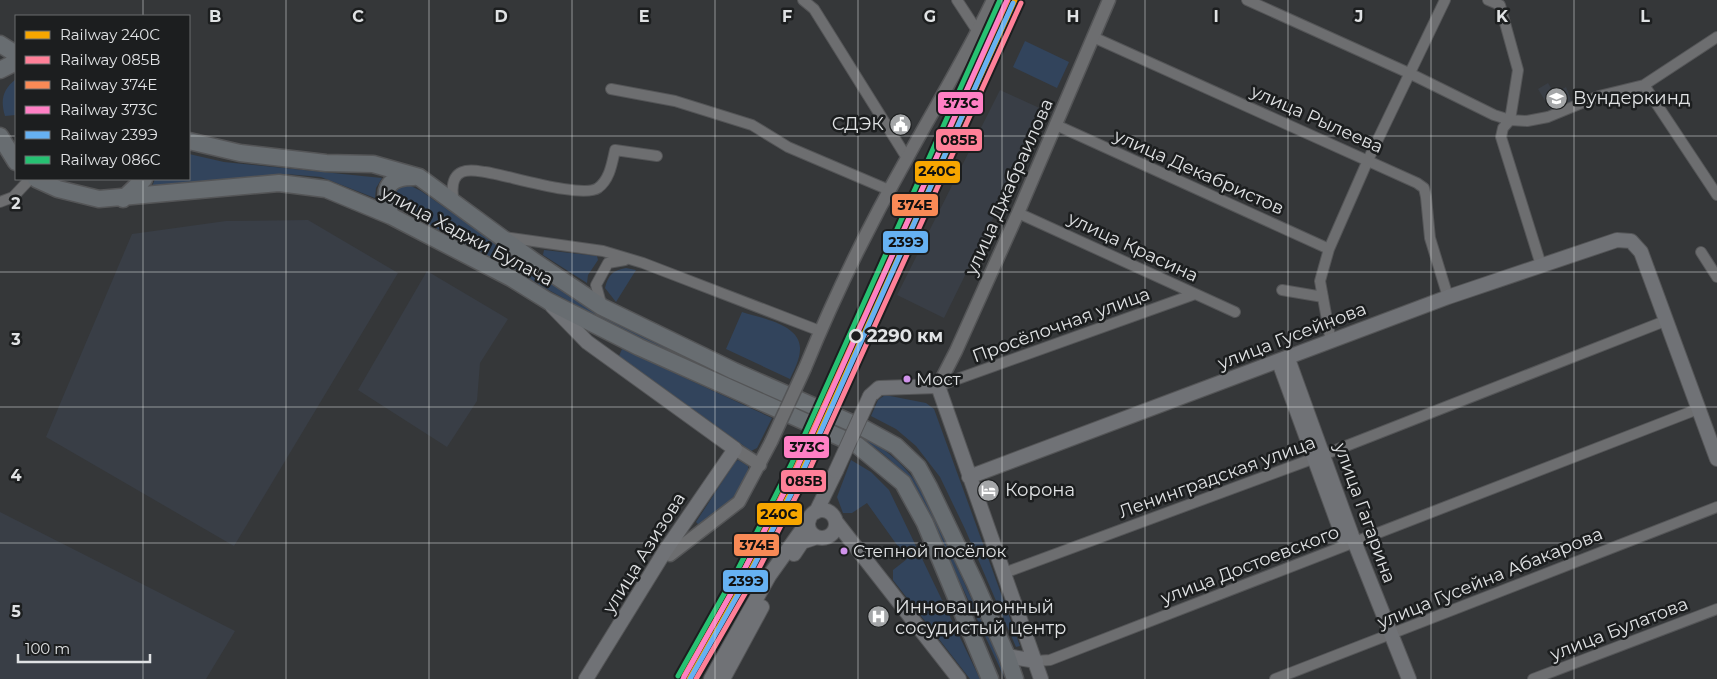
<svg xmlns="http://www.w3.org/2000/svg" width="1717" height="679" font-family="Montserrat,sans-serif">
	<rect width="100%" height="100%" fill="#353739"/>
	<path fill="#393e46" d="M1548,83L1554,93L1566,87L1572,102L1550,109L1538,89Z
		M1000,90L1046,111L944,318L897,295Z
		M308,220L398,273L234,546L46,437L132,234L226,221Z
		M427,271L508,319L480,363L477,401L447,447L358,390Z
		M0,512L235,631L206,679H0Z"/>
	<path fill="#32445c" d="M1025,41L1069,62L1057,88L1013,67Z
		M16,79V115L5,116C0,100 3,89 16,79Z
		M189,154L224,162L382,178L376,188L375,198L321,177L286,174L151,189L155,179H189Z
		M407,184L421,191L517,258L869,439C891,454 908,468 922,491L997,654L1005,679L919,494C905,472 889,457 867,442L642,341L419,219L397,205L393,197C395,189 398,186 407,184Z
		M544,250L597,256L598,260L588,275L587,283L543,255Z
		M626,268L636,270L616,302L605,288C608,275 613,270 626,268Z
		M742,312C760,318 801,324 800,349C800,359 794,370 790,379L726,349Z
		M622,349L772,418L757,448L751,451L619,356Z
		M885,395L926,403L934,409L1020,646L1016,647L965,529L940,477L916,446L896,429L871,416L878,400Z
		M738,460L748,466C750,489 716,513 699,525L696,522L735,462Z
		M851,460L871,472L889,490L980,679H970L893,580V570L907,559L867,503L852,513H843L837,497Z"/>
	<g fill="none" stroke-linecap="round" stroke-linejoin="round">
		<defs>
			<path id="minor" d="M803,0L814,9L907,158
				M957,0L978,32
				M1247,0L1411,74L1494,115L1510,120L1527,121L1548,117L1599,96L1644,85L1717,37
				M1488,0L1500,5L1518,70L1510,120L1503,128L1501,137L1541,265
				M1093,37L1417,183L1424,188L1426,197L1430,238L1448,297
				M1644,85L1717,195
				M611,89L675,101L752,125L788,147L889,190
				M1056,125L1329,249
				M0,202L13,197L30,179
				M454,203C452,193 450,177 462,172C469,169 478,171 485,172C507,175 582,199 598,188C610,179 612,163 615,150L657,156
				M1018,213L1235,312
				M504,237L603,251L643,263L820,331
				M1701,252L1717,277
				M1282,290L1323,297
				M602,307L596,285L608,263L625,260
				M1331,342L1320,281L1329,249L1368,160L1445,0
				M938,386L1195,294
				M1004,573L1323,455L1665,321
				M1036,661L1050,660L1698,409
				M1275,679L1717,507
				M1533,679L1717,609"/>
			<path id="tertiary" d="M805,368C834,297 868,227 906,160C935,107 967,55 993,0
				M938,386L956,351L1018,213L1109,0
				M735,449L760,465
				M670,555L739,502L771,442"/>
			<path id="secondary" d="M552,306L587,342L735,449L665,551L586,679
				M1288,359L1352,536L1409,679
				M1279,362L1343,537
				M870,396L879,388L938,386L1041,679
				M969,477L1448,297L1617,240L1631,241L1641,252L1717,459
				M808 524a14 14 0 1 1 28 0a14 14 0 1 1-28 0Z
				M816,512L836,471
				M837,523L959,679
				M794,554L802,542L817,537
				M1007,656L1036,661
				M711,679L769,576L809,520
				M723,679L762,607"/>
			<path id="primary" d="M0,44L16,54
				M0,70L16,62
				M0,136L16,162
				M189,141L240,153L326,163L373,164L419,177L535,262L602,307L734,371L865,429L896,446L918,467L929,487L975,583L1007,656L1015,679
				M36,179L58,189L99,199L279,183L326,189L391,216L511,278L548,301L639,347L857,445L903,483L925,523L990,679
				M123,199L144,179
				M391,216C382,192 384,177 414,177"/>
		</defs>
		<use href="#minor" stroke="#545557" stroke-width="12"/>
		<use href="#tertiary" stroke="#545557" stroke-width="15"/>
		<use href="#secondary" stroke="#545557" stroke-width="16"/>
		<use href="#primary" stroke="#545557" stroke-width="19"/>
		<use href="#minor" stroke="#6d6e70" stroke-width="10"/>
		<use href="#tertiary" stroke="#6d6e70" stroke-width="12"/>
		<use href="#secondary" stroke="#707276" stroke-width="14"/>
		<use href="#primary" stroke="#686d71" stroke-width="16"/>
		<defs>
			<path id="tertiary-bridge" d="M771,442L805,368"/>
			<path id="secondary-bridge" d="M836,471L870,396"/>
		</defs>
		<use href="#tertiary-bridge" stroke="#545557" stroke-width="15" stroke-linecap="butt"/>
		<use href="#secondary-bridge" stroke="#545557" stroke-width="16" stroke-linecap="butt"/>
		<use href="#tertiary-bridge" stroke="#6d6e70" stroke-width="12"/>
		<use href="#secondary-bridge" stroke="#707276" stroke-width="14"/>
		<defs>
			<path id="rail-1" d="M689,679L748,575L802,470L1015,0"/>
			<path id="rail-2" d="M696,679L754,578L808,473L1021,3"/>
			<path id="rail-3" d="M684,676L743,572L796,467L1008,0"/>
			<path id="rail-4" d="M683,679L742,574L797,468L1007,0"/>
			<path id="rail-5" d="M690,679L748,577L803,471L1013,3"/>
			<path id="rail-6" d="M678,676L737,571L791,465L1000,0"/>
		</defs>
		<use href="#rail-1" stroke="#1c1e1f" stroke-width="9"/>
		<use href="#rail-2" stroke="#1c1e1f" stroke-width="9"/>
		<use href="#rail-3" stroke="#1c1e1f" stroke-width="9"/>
		<use href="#rail-4" stroke="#1c1e1f" stroke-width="9"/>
		<use href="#rail-5" stroke="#1c1e1f" stroke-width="9"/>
		<use href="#rail-6" stroke="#1c1e1f" stroke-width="9"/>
		<use href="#rail-1" stroke="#f7a600" stroke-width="5"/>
		<use href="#rail-2" stroke="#ff8098" stroke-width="5"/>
		<use href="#rail-3" stroke="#f98a56" stroke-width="5"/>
		<use href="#rail-4" stroke="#ff80c5" stroke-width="5"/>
		<use href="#rail-5" stroke="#66b1f2" stroke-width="5"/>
		<use href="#rail-6" stroke="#26c172" stroke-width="5"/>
	</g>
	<path fill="none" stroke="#e0e2e4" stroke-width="1" stroke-opacity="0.55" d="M143,0V16M286,0V679M429,0V679M572,0V679M715,0V679M858,0V679M1002,0V679M1145,0V679M1288,0V679M1431,0V679M1574,0V679M0,136H16M189,136H1717M143,179V679M0,272H1717M0,407H1717M0,543H1717"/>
	<defs>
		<symbol id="school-disc" viewBox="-11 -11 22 22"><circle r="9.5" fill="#a4a6a8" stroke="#1c1e1f"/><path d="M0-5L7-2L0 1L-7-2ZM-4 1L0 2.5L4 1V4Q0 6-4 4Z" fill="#fff"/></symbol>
		<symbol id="civic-disc" viewBox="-11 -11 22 22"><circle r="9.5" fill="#a4a6a8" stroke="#1c1e1f"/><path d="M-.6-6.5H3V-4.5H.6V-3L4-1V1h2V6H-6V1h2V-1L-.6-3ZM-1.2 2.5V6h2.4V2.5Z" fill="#fff"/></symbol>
		<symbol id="hotel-disc" viewBox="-11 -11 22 22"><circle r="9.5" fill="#a4a6a8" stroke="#1c1e1f"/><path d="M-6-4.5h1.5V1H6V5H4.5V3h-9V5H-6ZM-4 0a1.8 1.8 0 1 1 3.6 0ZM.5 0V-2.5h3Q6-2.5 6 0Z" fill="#fff"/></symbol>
		<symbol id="hospital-disc" viewBox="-11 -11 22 22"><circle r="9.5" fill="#a4a6a8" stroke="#1c1e1f"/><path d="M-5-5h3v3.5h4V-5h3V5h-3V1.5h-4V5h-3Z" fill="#fff"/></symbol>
	</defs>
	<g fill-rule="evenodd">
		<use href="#school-disc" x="1544" y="86" width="25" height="25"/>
		<use href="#civic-disc" x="888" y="112" width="25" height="25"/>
		<use href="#hotel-disc" x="976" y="478" width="25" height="25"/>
		<use href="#hospital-disc" x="866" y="604" width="25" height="25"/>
	</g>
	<circle fill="#1c1e1f" stroke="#e0e2e4" stroke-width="2.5" cx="856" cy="336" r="6"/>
	<g fill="#d193ec" stroke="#1c1e1f" stroke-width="2">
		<circle cx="907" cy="379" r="4.5"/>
		<circle cx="844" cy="551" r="4.5"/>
	</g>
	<g text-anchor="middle" stroke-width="5" stroke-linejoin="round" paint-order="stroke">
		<g font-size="17" fill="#e0e2e4" stroke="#1c1e1f" text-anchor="start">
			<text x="916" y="385">Мост</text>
			<text x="853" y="557">Степной посёлок</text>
		</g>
		<g font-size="18" fill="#e0e2e4" stroke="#1c1e1f" text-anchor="start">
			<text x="1573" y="104">Вундеркинд</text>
			<text x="884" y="130" text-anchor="end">СДЭК</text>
			<text x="1005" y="496">Корона</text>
			<text x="895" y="613">Инновационный<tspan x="895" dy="21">сосудистый центр</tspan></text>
		</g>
		<g font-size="18" fill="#e0e2e4" stroke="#1c1e1f">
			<text transform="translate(1317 119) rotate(24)" y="6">улица Рылеева</text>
			<text transform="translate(1199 172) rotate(24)" y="6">улица Декабристов</text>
			<text transform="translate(1009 187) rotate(-66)" y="6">улица Джабраилова</text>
			<text transform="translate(467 236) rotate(28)" y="6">улица Хаджи Булача</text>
			<text transform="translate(1133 247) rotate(25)" y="6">улица Красина</text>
			<text transform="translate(1061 325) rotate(-20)" y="6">Просёлочная улица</text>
			<text transform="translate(1292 336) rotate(-21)" y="6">улица Гусейнова</text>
			<text transform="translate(1217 477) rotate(-20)" y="6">Ленинградская улица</text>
			<text transform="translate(1365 513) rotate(70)" y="6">улица Гагарина</text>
			<text transform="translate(644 553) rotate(-58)" y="6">улица Азизова</text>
			<text transform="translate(1250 565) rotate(-21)" y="6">улица Достоевского</text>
			<text transform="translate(1490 578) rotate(-22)" y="6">улица Гусейна Абакарова</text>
			<text transform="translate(1619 629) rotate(-21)" y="6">улица Булатова</text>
		</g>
		<g font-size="18" font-weight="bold" fill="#e0e2e4" stroke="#1c1e1f" text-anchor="start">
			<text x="867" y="342">2290 км</text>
		</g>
	</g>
	<g font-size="16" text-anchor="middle" font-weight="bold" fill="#e0e2e4" stroke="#1c1e1f" stroke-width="5" stroke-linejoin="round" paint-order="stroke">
		<text x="215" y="22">B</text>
		<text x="358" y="22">C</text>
		<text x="501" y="22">D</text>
		<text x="644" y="22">E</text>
		<text x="787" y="22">F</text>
		<text x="930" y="22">G</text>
		<text x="1073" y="22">H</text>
		<text x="1216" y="22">I</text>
		<text x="1359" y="22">J</text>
		<text x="1502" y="22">K</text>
		<text x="1645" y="22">L</text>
		<text x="16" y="209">2</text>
		<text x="16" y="345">3</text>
		<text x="16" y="481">4</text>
		<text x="16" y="617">5</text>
	</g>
	<g stroke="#1c1e1f" stroke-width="2">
		<rect x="937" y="91" width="47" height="24" rx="5" fill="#ff80c5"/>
		<rect x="935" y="128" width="48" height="24" rx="5" fill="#ff8098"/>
		<rect x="914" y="160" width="47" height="24" rx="5" fill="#f7a600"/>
		<rect x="891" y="193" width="48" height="24" rx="5" fill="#f98a56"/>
		<rect x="882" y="230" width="47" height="24" rx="5" fill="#66b1f2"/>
		<rect x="783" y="435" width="47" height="24" rx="5" fill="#ff80c5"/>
		<rect x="780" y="469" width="47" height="24" rx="5" fill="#ff8098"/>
		<rect x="756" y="502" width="47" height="24" rx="5" fill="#f7a600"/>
		<rect x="733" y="533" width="47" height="24" rx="5" fill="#f98a56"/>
		<rect x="722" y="569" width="47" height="24" rx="5" fill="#66b1f2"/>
	</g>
	<g font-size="14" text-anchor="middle" font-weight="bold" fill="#111">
		<text x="961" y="108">373C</text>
		<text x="959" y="145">085В</text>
		<text x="937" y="176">240С</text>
		<text x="915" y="210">374Е</text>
		<text x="906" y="247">239Э</text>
		<text x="807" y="452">373C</text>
		<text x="804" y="486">085В</text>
		<text x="779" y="519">240С</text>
		<text x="757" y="550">374Е</text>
		<text x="746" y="586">239Э</text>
	</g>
	<rect x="15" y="15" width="175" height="165" fill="#1c1e1f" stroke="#6a6c6e"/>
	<rect x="25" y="31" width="25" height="8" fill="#f7a600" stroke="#6a6c6e"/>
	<text x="60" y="40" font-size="15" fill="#e0e2e4">Railway 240С</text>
	<rect x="25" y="56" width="25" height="8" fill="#ff8098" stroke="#6a6c6e"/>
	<text x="60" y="65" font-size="15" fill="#e0e2e4">Railway 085В</text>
	<rect x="25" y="81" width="25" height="8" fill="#f98a56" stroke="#6a6c6e"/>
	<text x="60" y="90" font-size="15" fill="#e0e2e4">Railway 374Е</text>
	<rect x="25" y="106" width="25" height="8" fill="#ff80c5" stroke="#6a6c6e"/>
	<text x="60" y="115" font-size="15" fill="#e0e2e4">Railway 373C</text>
	<rect x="25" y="131" width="25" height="8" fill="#66b1f2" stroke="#6a6c6e"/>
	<text x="60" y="140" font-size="15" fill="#e0e2e4">Railway 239Э</text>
	<rect x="25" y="156" width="25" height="8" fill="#26c172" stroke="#6a6c6e"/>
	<text x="60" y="165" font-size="15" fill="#e0e2e4">Railway 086С</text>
	<path d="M18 654v8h132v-8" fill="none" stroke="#e0e2e4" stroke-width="2.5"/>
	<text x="25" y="654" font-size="15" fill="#e0e2e4" stroke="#1c1e1f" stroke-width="4" paint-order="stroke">100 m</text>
</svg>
